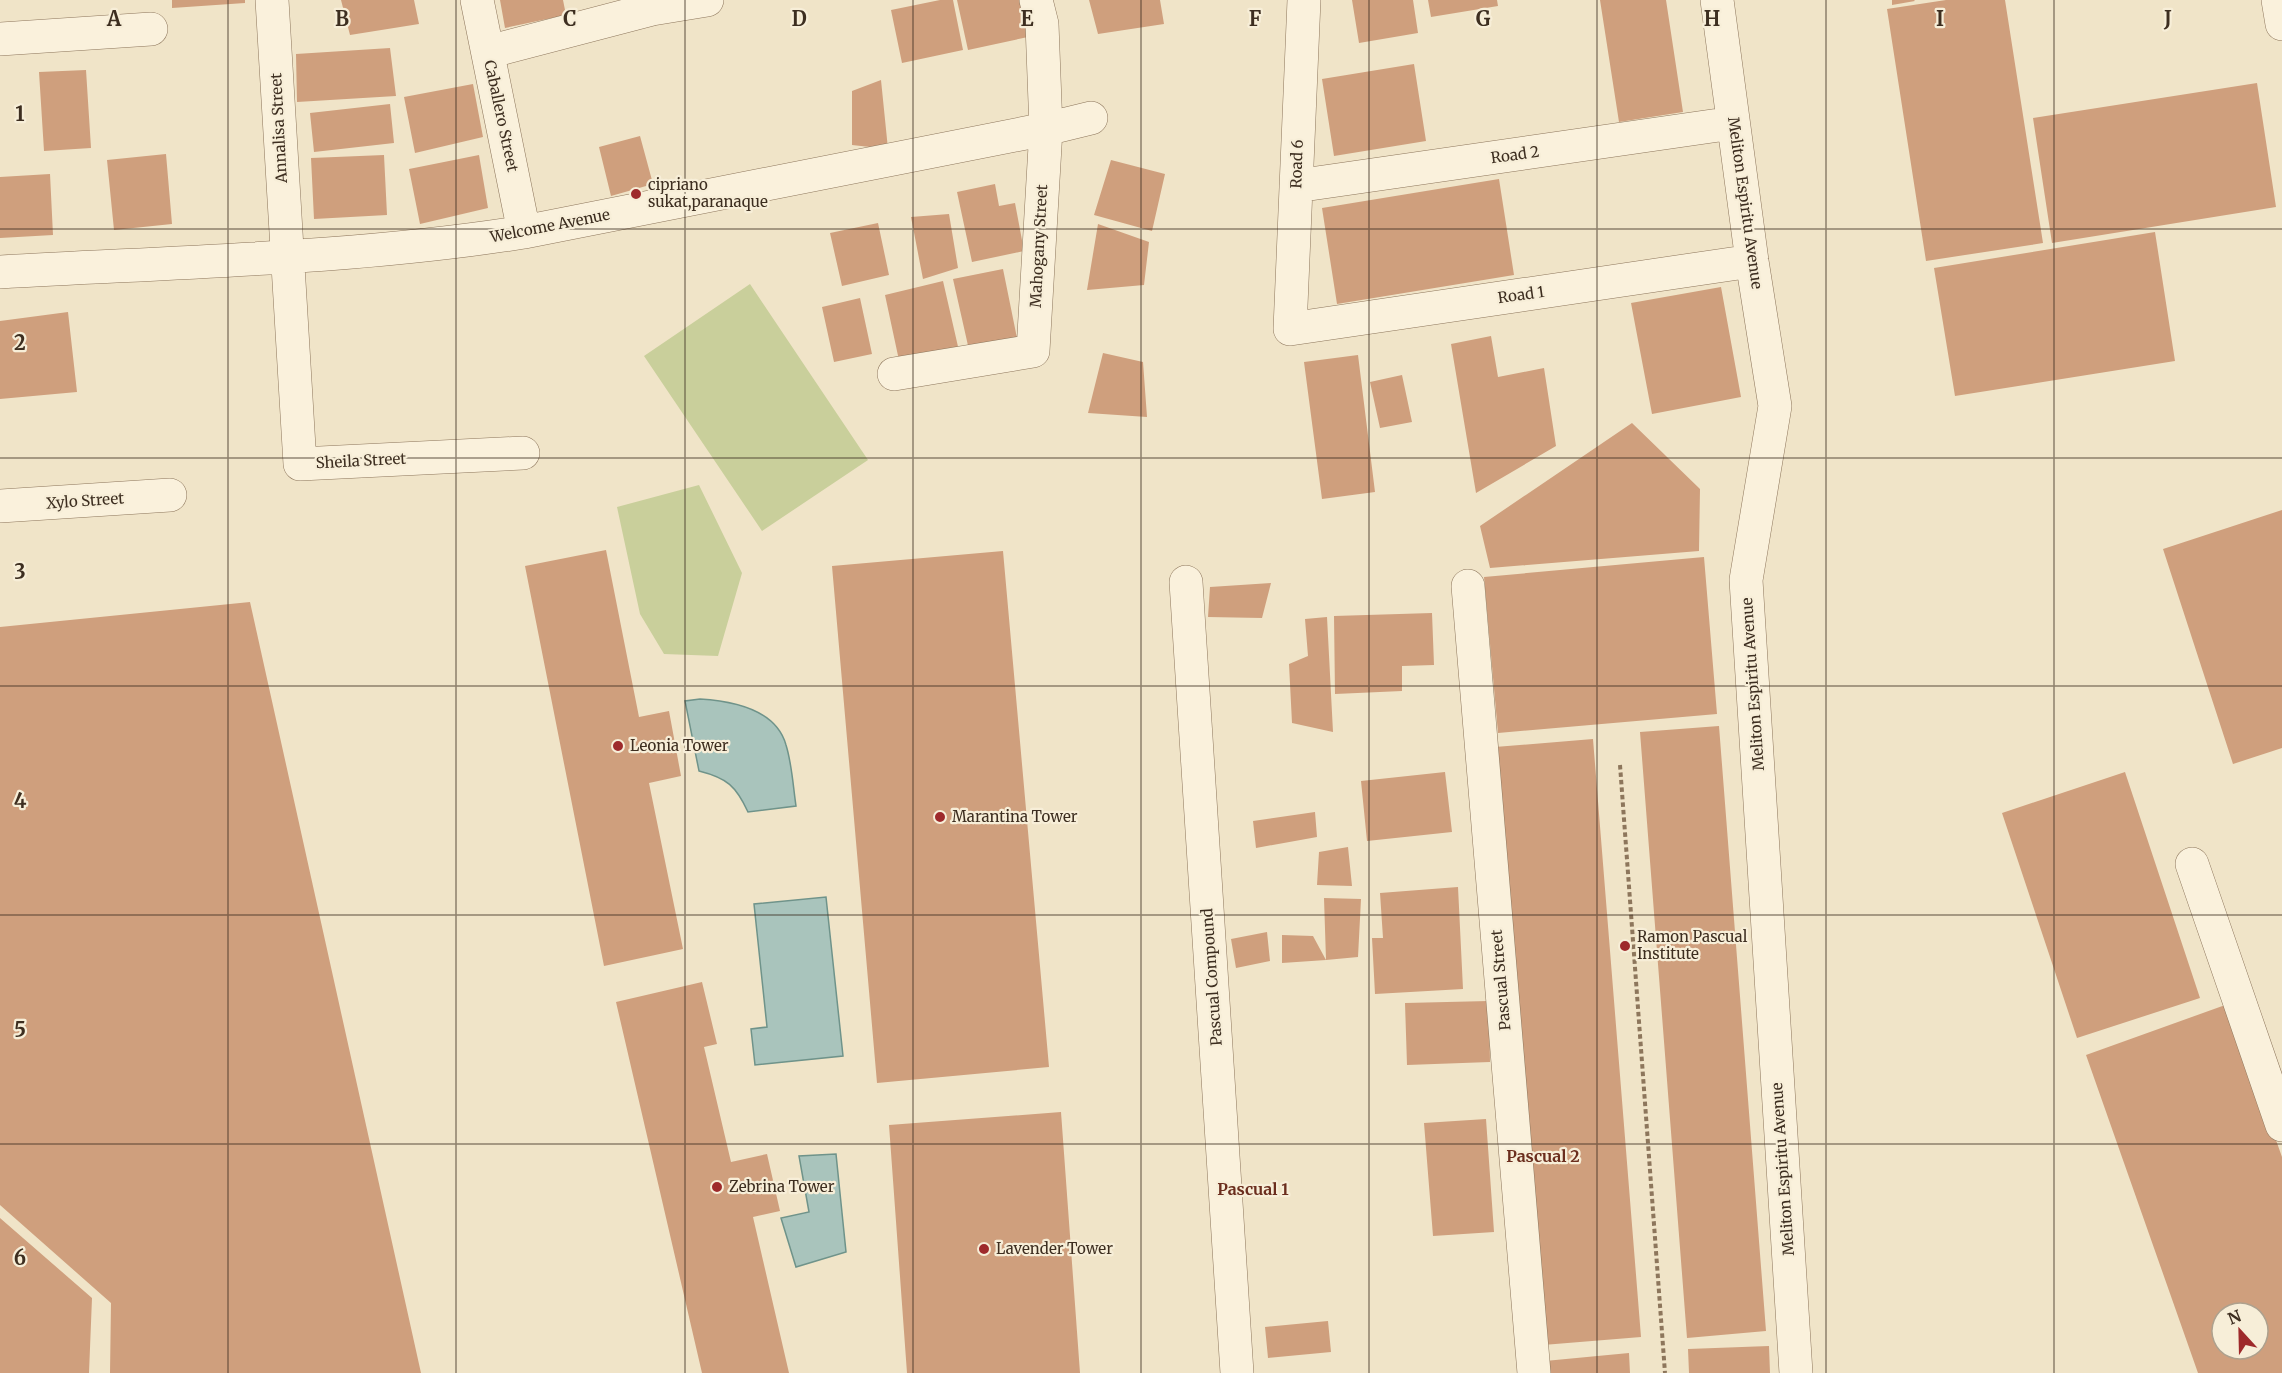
<svg xmlns="http://www.w3.org/2000/svg" width="2282" height="1373" font-family="Merriweather,serif">
	<rect width="100%" height="100%" fill="#f0e4c8"/>
	<path fill="#c9cf9b" d="M750,284L868,460L762,531L644,356Z
		M699,485L742,573L718,656L664,654L640,614L617,507Z"/>
	<path fill="#a9c4bc" stroke="#6f938a" stroke-width="1.5" d="M700,699C732,701 776,709 786,745C792,764 793,786 796,806L748,812C736,786 727,778 699,771L685,701Z
		M826,897L843,1056L755,1065L751,1029L767,1027L754,904Z
		M836,1154L846,1252L796,1267L781,1218L809,1212L799,1156Z"/>
	<path fill="#cf9f7d" fill-rule="evenodd" d="M172,0H245V3L172,8Z
		M341,0H414L419,24L350,35Z
		M500,0H563L566,15L505,28Z
		M940,0H953L963,50L902,63L891,10Z
		M957,0H1021L1028,37L968,50Z
		M1089,0H1160L1164,24L1098,34Z
		M1352,0H1413L1418,33L1359,43Z
		M1428,0H1497L1498,6L1431,17Z
		M1600,0H1666L1683,112L1619,122Z
		M1892,0H1914L1915,1L1892,5Z
		M1946,0H2005L2043,243L1926,261L1887,9Z
		M390,48L396,96L297,102L296,54Z
		M1414,64L1426,141L1334,156L1322,79Z
		M86,70L91,148L44,151L39,72Z
		M881,80L888,149L852,145V91Z
		M2257,83L2276,207L2052,243L2033,118Z
		M473,84L483,137L415,153L404,97Z
		M390,104L394,143L314,152L310,113Z
		M640,136L653,184L611,196L599,147Z
		M166,154L172,224L114,230L107,160Z
		M384,155L387,215L314,219L311,158Z
		M479,155L488,208L420,224L409,169Z
		M1111,160L1165,174L1152,231L1094,215Z
		M50,174L53,235L0,238V177Z
		M1499,179L1514,275L1337,304L1322,208Z
		M995,184L999,206L1015,203L1024,251L972,262L957,192Z
		M949,214L958,268L923,279L911,217Z
		M878,223L889,275L842,286L830,233Z
		M1098,224L1149,242L1144,285L1087,290Z
		M2155,232L2175,361L1955,396L1934,268Z
		M1003,269L1018,343L969,350L953,279Z
		M943,281L959,351L900,365L885,295Z
		M1721,287L1741,397L1652,414L1631,303Z
		M860,298L872,354L834,362L822,307Z
		M68,312L77,392L0,399V321Z
		M1491,336L1498,377L1544,368L1556,446L1476,493L1451,344Z
		M1103,353L1143,362L1147,417L1088,413Z
		M1358,355L1375,492L1322,499L1304,362Z
		M1402,375L1412,422L1380,428L1370,382Z
		M1632,423L1700,489L1699,551L1490,568L1480,526Z
		M2282,510V748L2233,764L2163,549Z
		M606,550L639,717L669,711L681,776L649,783L683,949L604,966L525,566Z
		M1003,551L1049,1067L877,1083L832,566Z
		M1704,557L1717,714L1498,733L1484,577Z
		M1271,583L1262,618L1208,617L1210,587Z
		M250,602L421,1373H110L111,1303L0,1205V627Z
		M1432,613L1434,665L1402,666V691L1335,694L1334,616Z
		M1327,617L1333,732L1292,723L1289,664L1308,656L1305,619Z
		M1719,726L1766,1331L1687,1338L1640,732Z
		M1593,739L1641,1337L1543,1345L1495,747Z
		M1445,772L1452,832L1367,841L1361,781Z
		M2125,772L2200,998L2077,1038L2002,813Z
		M1315,812L1317,837L1256,848L1253,821Z
		M1348,847L1352,886L1317,885L1319,852Z
		M1458,887L1463,989L1375,994L1372,938H1383L1380,893Z
		M1324,898L1361,899L1358,957L1326,960Z
		M1267,932L1270,961L1236,968L1231,939Z
		M1282,935L1313,936L1326,960L1282,963Z
		M702,982L717,1044L704,1047L731,1162L767,1154L780,1211L753,1217L789,1373H702L616,1002Z
		M1489,1001L1490,1062L1407,1065L1405,1003Z
		M2228,1004L2282,1157V1373H2198L2086,1055ZM2222,1313H2258V1349H2222Z
		M1061,1112L1080,1373H907L889,1125Z
		M1486,1119L1494,1232L1433,1236L1424,1123Z
		M0,1218L92,1298L89,1373H0Z
		M1328,1321L1331,1352L1268,1358L1265,1327Z
		M1769,1346L1770,1373H1689L1688,1349Z
		M1629,1353L1630,1373H1546L1545,1361Z"/>
	<g fill="none" stroke-linecap="round" stroke-linejoin="round">
		<defs>
			<path id="minor" d="M272,0L300,464L523,453
				M477,0L524,232
				M1304,0L1290,329L1752,261
				M1717,0L1752,261L1775,406L1746,580L1796,1373
				M2278,0L2282,24
				M0,39L151,29
				M488,52L652,9L707,0
				M1296,186L1733,123
				M0,272C173,262 353,259 524,232L1046,129L1091,118
				M894,374L1033,351L1046,129L1042,24L1036,0
				M0,506L170,495
				M1186,582L1237,1373
				M1468,586L1534,1373
				M2192,864L2282,1125"/>
		</defs>
		<use href="#minor" stroke="#8d765c" stroke-width="34"/>
		<path stroke="#8d765c" stroke-width="4" stroke-dasharray="4.5 3" stroke-linecap="butt" d="M1620,765L1665,1373"/>
		<use href="#minor" stroke="#faf1dc" stroke-width="33"/>
	</g>
	<path fill="none" stroke="#3d2e20" stroke-width="1.5" stroke-opacity="0.55" d="M228,0V1373M456,0V1373M685,0V1373M913,0V1373M1141,0V1373M1369,0V1373M1597,0V1373M1826,0V1373M2054,0V1373M0,229H2282M0,458H2282M0,686H2282M0,915H2282M0,1144H2282"/>
	<g fill="#9e2a2b" stroke="#f7eed8" stroke-width="2">
		<circle cx="636" cy="194" r="6"/>
		<circle cx="618" cy="746" r="6"/>
		<circle cx="940" cy="817" r="6"/>
		<circle cx="1625" cy="946" r="6"/>
		<circle cx="717" cy="1187" r="6"/>
		<circle cx="984" cy="1249" r="6"/>
	</g>
	<g text-anchor="middle" stroke-width="4.5" stroke-linejoin="round" paint-order="stroke">
		<g font-size="15" fill="#3d2e20" stroke="#f7eed8">
			<text transform="translate(501 116) rotate(78)" y="5">Caballero Street</text>
			<text transform="translate(279 128) rotate(-93)" y="5">Annalisa Street</text>
			<text transform="translate(1515 155) rotate(-8)" y="5">Road 2</text>
			<text transform="translate(1297 164) rotate(-88)" y="5">Road 6</text>
			<text transform="translate(1745 203) rotate(82)" y="5">Meliton Espiritu Avenue</text>
			<text transform="translate(550 226) rotate(-11)" y="5">Welcome Avenue</text>
			<text transform="translate(1039 246) rotate(-87)" y="5">Mahogany Street</text>
			<text transform="translate(1521 295) rotate(-8)" y="5">Road 1</text>
			<text transform="translate(361 461) rotate(-3)" y="5">Sheila Street</text>
			<text transform="translate(85 501) rotate(-4)" y="5">Xylo Street</text>
			<text transform="translate(1753 684) rotate(-94)" y="5">Meliton Espiritu Avenue</text>
			<text transform="translate(1212 977) rotate(-94)" y="5">Pascual Compound</text>
			<text transform="translate(1501 980) rotate(-95)" y="5">Pascual Street</text>
			<text transform="translate(1783 1169) rotate(-94)" y="5">Meliton Espiritu Avenue</text>
		</g>
		<g font-size="15" fill="#3d2e20" stroke="#f7eed8" text-anchor="start">
			<text x="648" y="190">cipriano<tspan x="648" dy="17">sukat,paranaque</tspan></text>
			<text x="630" y="751">Leonia Tower</text>
			<text x="952" y="822">Marantina Tower</text>
			<text x="1637" y="942">Ramon Pascual<tspan x="1637" dy="17">Institute</tspan></text>
			<text x="729" y="1192">Zebrina Tower</text>
			<text x="996" y="1254">Lavender Tower</text>
		</g>
		<g font-size="16" font-weight="bold" fill="#6b2e1e" stroke="#f7eed8">
			<text x="1543" y="1162">Pascual 2</text>
			<text x="1253" y="1195">Pascual 1</text>
		</g>
	</g>
	<g font-size="20" text-anchor="middle" font-weight="bold" fill="#3d2e20" stroke="#f7eed8" stroke-width="4.5" stroke-linejoin="round" paint-order="stroke">
		<text x="114" y="26">A</text>
		<text x="342" y="26">B</text>
		<text x="570" y="26">C</text>
		<text x="799" y="26">D</text>
		<text x="1027" y="26">E</text>
		<text x="1255" y="26">F</text>
		<text x="1483" y="26">G</text>
		<text x="1712" y="26">H</text>
		<text x="1940" y="26">I</text>
		<text x="2168" y="26">J</text>
		<text x="20" y="121">1</text>
		<text x="20" y="350">2</text>
		<text x="20" y="579">3</text>
		<text x="20" y="808">4</text>
		<text x="20" y="1037">5</text>
		<text x="20" y="1265">6</text>
	</g>
	<g transform="translate(2240 1331) rotate(338)"><circle r="28" fill="#f7eed8" stroke="#ada18e" stroke-width="1.5"/>
	<path d="M0-4.5L10 22L0 15L-10 22Z" fill="#9e2a2b"/>
	<text y="-9" font-size="16" font-weight="bold" text-anchor="middle" fill="#3d2e20">N</text>
	</g>
</svg>
